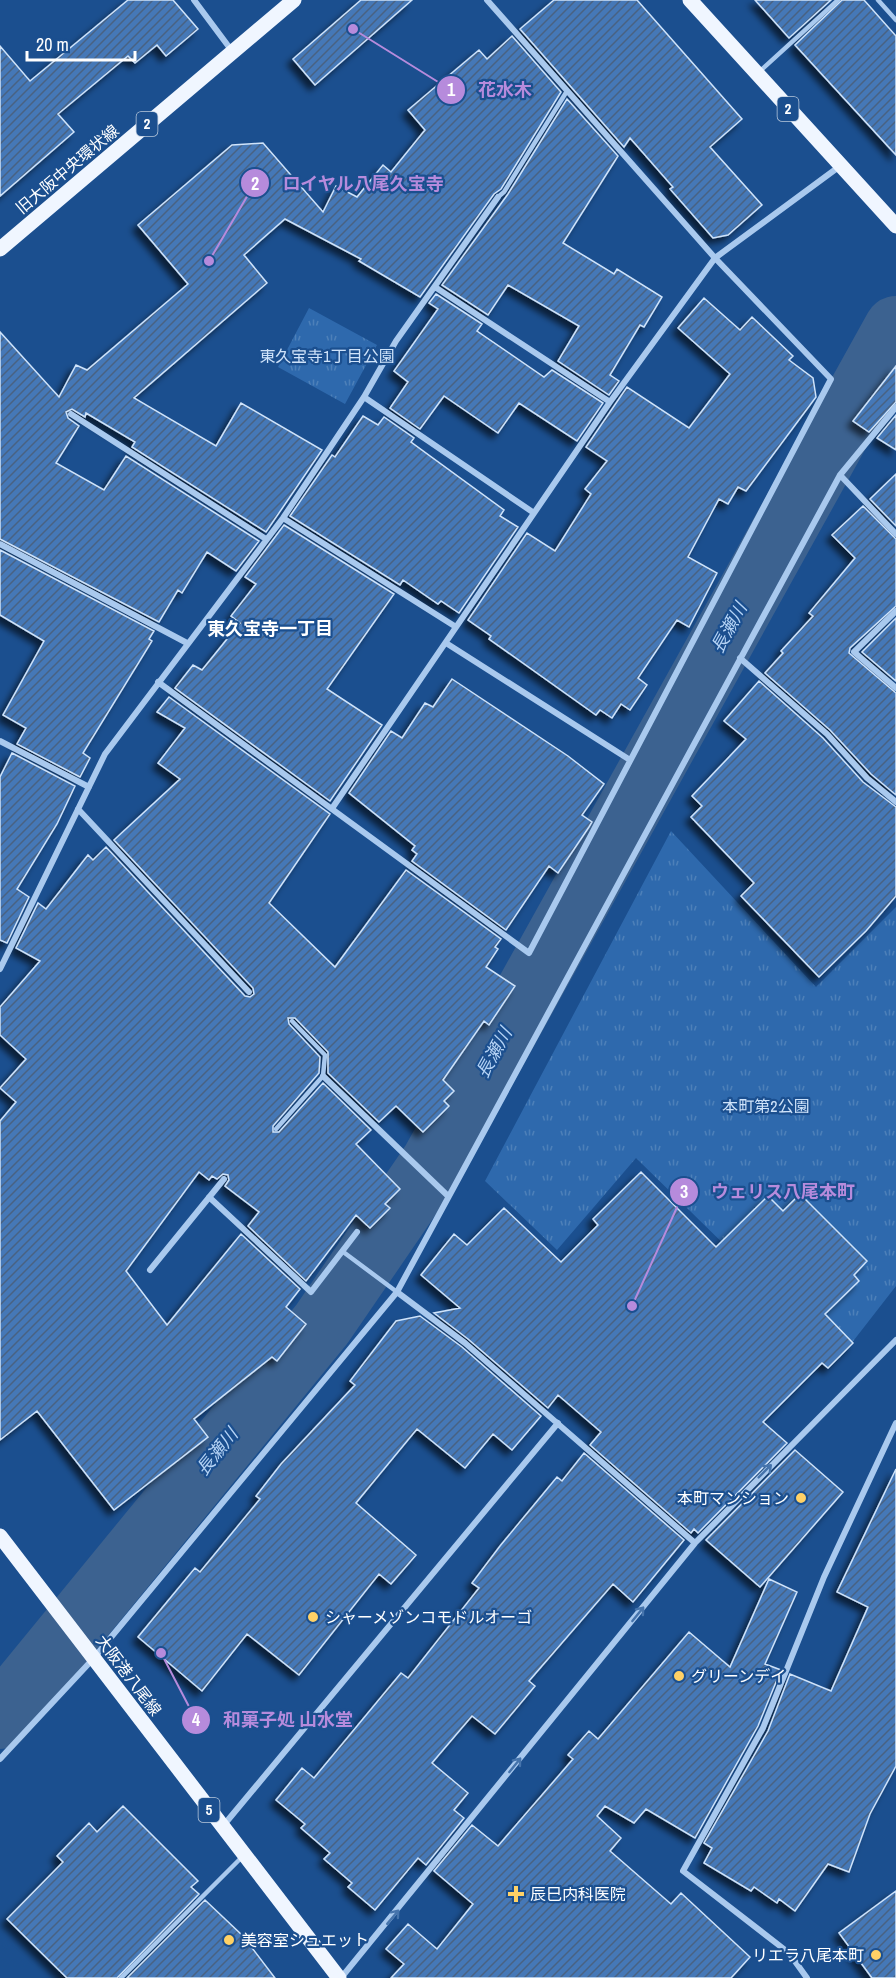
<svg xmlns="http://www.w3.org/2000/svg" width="896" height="1978" font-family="'Archivo Narrow','Noto Sans JP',sans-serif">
	<defs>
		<pattern id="park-tufts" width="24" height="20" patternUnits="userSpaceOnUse" patternTransform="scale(1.5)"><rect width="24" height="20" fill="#2e69ad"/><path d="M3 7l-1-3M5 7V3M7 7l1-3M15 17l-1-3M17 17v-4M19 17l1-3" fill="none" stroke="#4d80b9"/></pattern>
		<pattern id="building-hatch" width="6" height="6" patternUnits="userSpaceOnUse" patternTransform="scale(1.5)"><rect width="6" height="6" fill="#4478b7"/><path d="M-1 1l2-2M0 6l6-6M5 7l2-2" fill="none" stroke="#486282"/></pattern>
		<filter id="shadow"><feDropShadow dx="-5.5" dy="5.5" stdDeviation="3" flood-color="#0009"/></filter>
	</defs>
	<rect width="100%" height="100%" fill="#1b4f8f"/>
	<path fill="url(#park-tufts)" d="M309,308L377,345L345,404L278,367Z
		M671,831L816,987L896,907V1286L840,1358L636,1158L557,1250L485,1181Z"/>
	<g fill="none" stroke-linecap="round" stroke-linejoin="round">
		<path stroke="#3c6290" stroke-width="64" d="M0,1717L322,1324L433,1162L896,328"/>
	</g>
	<path fill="url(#building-hatch)" stroke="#cfe3fa" stroke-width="1.5" filter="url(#shadow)" d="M128,0H173L198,29L166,56L157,45L135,63L128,56L58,114L74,132L0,196V46L30,81Z
		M361,0H412L315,85L293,59Z
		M554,0H637L742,119L710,147L762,205L728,235L713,238L670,189L673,187L630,138L624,147L520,29Z
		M755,0H831L789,38Z
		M842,0H864L896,36V155L795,45Z
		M512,36L561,92L501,189L494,194L420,297L359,261L361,259L285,219L244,255L267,283L134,398L216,446L241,403L322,450L266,532L132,447L135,442L86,413L85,417L72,409L66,412L68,418L79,426L56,463L104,490L126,456L259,541L236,571L207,552L182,593L178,590L159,622L0,539V332L59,397L76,365L87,370L188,284L138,225L232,145L263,143L323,212L336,186L357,197L383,165L391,172L425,130L408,110L479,50L487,59Z
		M567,99L618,156L563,243L614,274L617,269L662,297L644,327L640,325L610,375L619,381L609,395L558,361L579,326L508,285L488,315L442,285L508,194Z
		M436,294L482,324L477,331L544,377L552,370L603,403L577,441L519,403L498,433L444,396L420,429L390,408L408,382L394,371L438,309L429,303Z
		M704,298L740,330L752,317L793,356L789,360L813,378L816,397L746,491L738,487L728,504L719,499L688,557L717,573L689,627L677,620L638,678L647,685L630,710L621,704L612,718L600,710L596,715L489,639L491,636L468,620L527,533L555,551L591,494L585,489L607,461L586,447L627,387L689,428L730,374L678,328Z
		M896,366V402L869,432L853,421Z
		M896,415V450L877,438Z
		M363,416L378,425L384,417L414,438L411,442L504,510L500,516L518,527L459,613L441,601L438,604L403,580L400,585L290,516L332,455L335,457Z
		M896,474V526L870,499Z
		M863,506L896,539V606L850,648L849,653L896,693V795L871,774L830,730L765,673L783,653L781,651L813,616L809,613L855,558L832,535Z
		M284,525L394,594L327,689L382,725L330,801L175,688L193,665L202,670L240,623L231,616L256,584L245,577Z
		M0,550L154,631L149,639L152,641L83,753L90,758L80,777L17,744L26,728L3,715L44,641L0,615Z
		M896,618V681L862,652Z
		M452,679L568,756L604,784L582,815L592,822L589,827L558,873L549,866L506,930L412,861L417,854L412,850L415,846L349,793L391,731L402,738L425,703L433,707Z
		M759,681L823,738L863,782L896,807V896L866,931L819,977L741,896L754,883L691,817L702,806L692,796L746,739L724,721Z
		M169,697L330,814L269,903L335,967L406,870L501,939L495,947L498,949L486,967L515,986L489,1025L484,1021L443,1080L454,1091L444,1101L449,1106L423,1132L396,1106L379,1122L328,1073V1052L295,1018H288L289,1024L320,1057L319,1073L273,1126V1132H279L323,1083L371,1130L356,1144L400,1189L385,1204L390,1208L370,1228L356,1215L306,1281L248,1226L259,1212L225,1186L229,1180L228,1175L223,1174L217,1179L212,1176L209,1180L199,1172L126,1271L167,1325L241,1234L300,1289L286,1307L306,1324L277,1361L272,1357L194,1419L208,1437L114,1510L37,1411L0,1440V1121L16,1102L0,1088L26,1059L0,1035V1007L40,961L16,948L38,903L46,909L88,855L93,860L106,847L245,996L250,997L254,994L253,988L114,840L180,779L158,763L185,728L157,712Z
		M12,753L75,786L57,824L17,889L29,897L7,943L0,940V777Z
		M641,1172L716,1247L768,1196L783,1211L800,1194L867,1261L854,1275L859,1281L825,1314L853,1343L828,1368L822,1363L763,1422L787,1443L698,1533L694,1529L691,1533L590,1445L601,1432L558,1395L548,1408L468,1339L434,1313L460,1308L421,1275L454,1234L467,1245L504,1208L561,1262L598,1225L593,1219Z
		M420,1316L462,1347L541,1416L512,1450L493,1434L465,1468L417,1429L356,1503L416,1555L391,1584L379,1574L299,1675L247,1634L202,1691L138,1637L195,1568L200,1572L260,1499L256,1496L281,1464L355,1385L350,1381L396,1321Z
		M795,1450L843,1492L760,1587L706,1540Z
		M584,1453L684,1540L633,1602L613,1584L529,1681L535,1686L495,1734L472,1716L432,1763L468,1793L454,1810L464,1818L426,1865L418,1858L375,1910L348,1887L352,1883L324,1859L330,1853L301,1828L305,1824L276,1800L302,1768L314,1778L401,1673L408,1678L479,1588L472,1583L500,1546L557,1477L562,1481Z
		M896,1469V1766L870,1814L849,1872L828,1864L795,1911L779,1899L777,1903L754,1887L751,1891L704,1863L712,1848L704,1843L768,1731L790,1674L831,1691L868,1607L837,1592Z
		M769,1579L797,1592L765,1664L781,1670L758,1726L695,1838L646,1809L634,1823L605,1806L597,1816L621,1838L610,1851L671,1904L681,1893L750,1957L731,1978H391L404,1964L386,1949L408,1924L437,1949L473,1904L434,1871L472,1825L498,1846L573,1759L568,1755L589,1731L598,1739L689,1632L730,1667Z
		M123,1806L198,1881L191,1887L199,1894L117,1978H67L7,1919L63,1862L57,1856L89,1823L97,1832Z
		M896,1891V1978H872L839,1933Z
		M205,1900L243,1936L275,1978H127Z"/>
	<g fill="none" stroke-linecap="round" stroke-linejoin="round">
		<path stroke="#a9c9ee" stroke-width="4.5" d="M878,0L896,20
			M759,72L838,0
			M498,197L504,192L567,91
			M276,1129L323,1076L325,1055L292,1021
			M342,1251L397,1292
			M121,1978L242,1857"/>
		<path stroke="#a9c9ee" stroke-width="6" d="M194,0L232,51
			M435,287L610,402
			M364,397L534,513
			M71,414L266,539
			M840,475L896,534
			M283,518L456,627
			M0,544L187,643
			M896,611L854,652L896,688
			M446,643L630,760
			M740,658L827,734L867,778L896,802
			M158,682L529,953L831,379L715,258L487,0
			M0,741L89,787
			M333,807L610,402L715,258L840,166
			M78,809L249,992
			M0,969L105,754L283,518L364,397L396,341L498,197
			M323,1076L448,1196
			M209,1197L311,1292L357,1232
			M150,1270L224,1179
			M397,1292L465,1343L695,1543
			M0,1759L93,1659L397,1292L840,475L896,407
			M223,1826L558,1423
			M341,1978L695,1543L896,1340
			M807,1978L789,1953L683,1871L763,1728L824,1577L896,1423"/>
		<path stroke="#f0f6ff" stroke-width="15" d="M690,0L896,226
			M0,249L294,0
			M0,1536L339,1978"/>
	</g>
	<defs><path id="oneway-shaft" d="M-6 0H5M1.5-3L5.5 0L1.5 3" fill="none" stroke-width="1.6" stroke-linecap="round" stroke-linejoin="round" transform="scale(1.5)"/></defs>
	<g stroke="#4674ac">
		<use href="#oneway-shaft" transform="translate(765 1471) rotate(-45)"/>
		<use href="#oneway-shaft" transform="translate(638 1614) rotate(-51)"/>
		<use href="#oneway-shaft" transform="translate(515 1765) rotate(-51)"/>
		<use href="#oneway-shaft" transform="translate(393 1917) rotate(-50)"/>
	</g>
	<g fill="#ffd166" stroke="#1b4f8f" stroke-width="2">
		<circle cx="801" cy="1498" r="6"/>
		<circle cx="313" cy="1617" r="6"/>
		<circle cx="679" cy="1676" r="6"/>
		<path d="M513 1885h6v6h6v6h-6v6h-6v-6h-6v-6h6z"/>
		<circle cx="229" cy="1940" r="6"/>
		<circle cx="876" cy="1955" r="6"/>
	</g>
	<g text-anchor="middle" stroke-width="4.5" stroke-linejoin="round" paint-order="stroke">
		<g fill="#1b4f8f" stroke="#bbcadd" stroke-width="1.5">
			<rect x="777.5" y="97" width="21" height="24" rx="4.5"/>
			<rect x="136.5" y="112" width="21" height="24" rx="4.5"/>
			<rect x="198.5" y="1798" width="21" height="24" rx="4.5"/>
		</g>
		<g font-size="15" font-weight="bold" fill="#fff">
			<text x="788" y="114">2</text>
			<text x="147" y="129">2</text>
			<text x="209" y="1815">5</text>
		</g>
		<g font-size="16" fill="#fff" stroke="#1b4f8f">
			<text transform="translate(67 169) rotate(-40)" y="6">旧大阪中央環状線</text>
			<text transform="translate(129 1675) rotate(53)" y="6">大阪港八尾線</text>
		</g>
		<g font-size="16" fill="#cfe3fa" stroke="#1b4f8f">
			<text x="327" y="362">東久宝寺1丁目公園</text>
			<text x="766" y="1112">本町第2公園</text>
		</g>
		<g font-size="16" fill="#fff" stroke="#1b4f8f" text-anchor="start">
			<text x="789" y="1504" text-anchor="end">本町マンション</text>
			<text x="325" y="1623">シャーメゾンコモドルオーゴ</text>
			<text x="691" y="1682">グリーンデイ</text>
			<text x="530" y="1900">辰巳内科医院</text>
			<text x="241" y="1946">美容室シュエット</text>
			<text x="864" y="1961" text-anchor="end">リエラ八尾本町</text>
		</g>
		<g font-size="18" font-style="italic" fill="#b5d3f5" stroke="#1b4f8f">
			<text transform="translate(729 628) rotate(-61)" y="6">長瀬川</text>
			<text transform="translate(494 1053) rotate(-61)" y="6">長瀬川</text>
			<text transform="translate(217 1452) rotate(-51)" y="6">長瀬川</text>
		</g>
		<g font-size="18" font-weight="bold" fill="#fff" stroke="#1b4f8f">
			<text x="270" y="635">東久宝寺一丁目</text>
		</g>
	</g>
	<path fill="none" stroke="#b68bdc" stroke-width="2" d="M353 29L451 90M209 261L255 183M632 1306L684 1192M161 1653L196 1720"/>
	<g fill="#b68bdc" stroke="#1b4f8f" stroke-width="2">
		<circle cx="353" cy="29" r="6"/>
		<circle cx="209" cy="261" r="6"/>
		<circle cx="632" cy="1306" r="6"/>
		<circle cx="161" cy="1653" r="6"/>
		<circle cx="451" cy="90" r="15"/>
		<circle cx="255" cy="183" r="15"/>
		<circle cx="684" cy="1192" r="15"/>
		<circle cx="196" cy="1720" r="15"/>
	</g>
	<g font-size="18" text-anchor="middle" font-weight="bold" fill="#fff">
		<text x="451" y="96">1</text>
		<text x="255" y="190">2</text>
		<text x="684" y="1198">3</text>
		<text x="196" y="1726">4</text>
	</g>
	<g font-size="18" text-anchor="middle" font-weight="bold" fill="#b68bdc" stroke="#1b4f8f" stroke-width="4.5" stroke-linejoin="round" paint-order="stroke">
		<text x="505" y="96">花水木</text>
		<text x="363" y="190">ロイヤル八尾久宝寺</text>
		<text x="783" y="1198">ウェリス八尾本町</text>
		<text x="288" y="1726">和菓子処 山水堂</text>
	</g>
	<path d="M27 51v9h108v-9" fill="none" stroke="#ffffff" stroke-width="3"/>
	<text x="36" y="51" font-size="18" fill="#ffffff" stroke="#1b4f8f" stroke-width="4.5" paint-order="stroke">20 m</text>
</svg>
